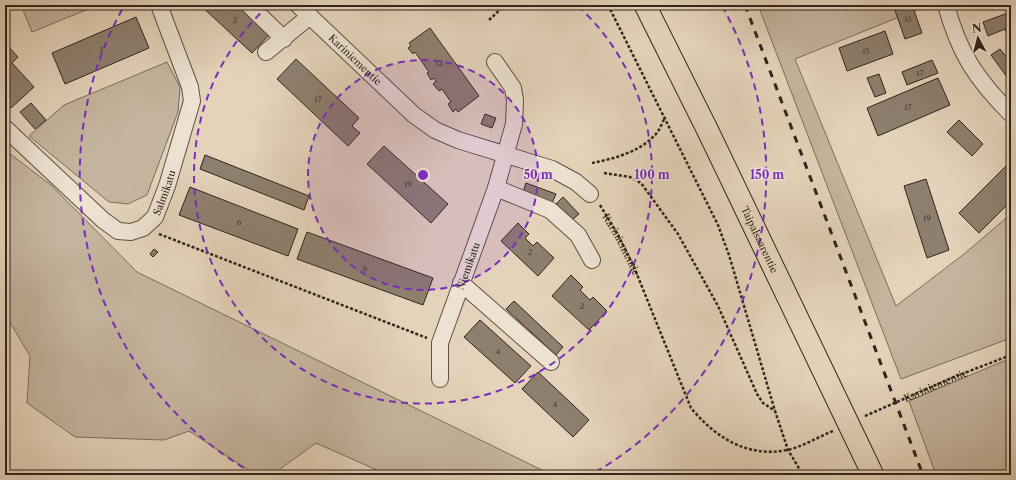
<svg xmlns="http://www.w3.org/2000/svg" width="1016" height="480" viewBox="0 0 1016 480" font-family="'Libre Caslon Text',serif">
  <rect width="100%" height="100%" fill="#e4d3ba"/>
  <filter id="stains"><feTurbulence type="fractalNoise" baseFrequency=".005" numOctaves="4"/><feColorMatrix values="0 0 0 0 .2 0 0 0 0 .09 0 0 0 0 .02 0 0 0 .5 -.17"/></filter>
  <radialGradient id="worn" r=".72"><stop offset=".6" stop-color="#630" stop-opacity="0"/><stop offset="1" stop-color="#630" stop-opacity=".3"/></radialGradient>
  <path fill="#c5b59f" stroke="#7a6d5e" d="M21 5H98L32 32Z
    M758 5H929L795 59 896 306 964 254 1011 214V338L901 379Z
    M167 62 180 87 178 112 147 195 128 204 109 202 29 136 64 105Z
    M5 150 51 185 137 272 552 475H388L316 443 272 475H256L189 431 164 440 75 437 27 403 30 356 5 314Z
    M1011 358V475H936L909 401Z"/>
  <path fill="#8e7f6f" stroke="#30251d" d="M200 5H237L269 35 252 53Z
    M893 5H912L922 33 905 39Z
    M1011 12V45L1005 29 988 36 983 22Z
    M136 17 149 48 65 84 52 53Z
    M430 28 479 96 458 112 456 109 453 112 448 104 451 102 442 89 439 91 433 84 436 82 434 78 431 80 427 73 429 72 415 52 413 54 408 48 411 46 409 43Z
    M885 31 893 54 847 71 839 48Z
    M5 43 18 57 12 63 34 87 11 108 5 101Z
    M1000 49 1011 63V74L1007 77 991 55Z
    M296 59 359 118 352 126 360 133 348 146 277 79Z
    M932 60 938 73 907 85 902 72Z
    M879 74 886 93 875 97 867 78Z
    M938 78 950 105 878 136 867 108Z
    M31 103 46 120 35 129 20 112Z
    M485 114 496 118 492 128 481 124Z
    M959 120 983 144 972 156 947 132Z
    M384 146 448 204 431 223 367 164Z
    M205 155 309 196 304 210 200 169Z
    M1011 161V201L979 233 959 213Z
    M926 179 949 250 927 258 904 186Z
    M526 183 556 194 552 203 523 192Z
    M190 187 298 229 288 256 179 215Z
    M563 197 579 214 572 220 556 204Z
    M518 223 529 234 525 238 533 246 537 242 554 258 538 276 501 241Z
    M307 232 433 278 423 305 297 259Z
    M154 249 158 252 153 257 150 254Z
    M571 275 583 287 580 290 590 300 593 297 607 311 589 330 552 296Z
    M514 301 563 347 556 355 506 309Z
    M480 320 531 366 515 383 464 337Z
    M538 372 589 420 573 437 522 389Z"/>
  <g fill="none" stroke-linecap="round" stroke-linejoin="round">
    <defs>
      <g id="minor">
        <path d="M249 5 284 39"/>
        <path id="s3" d="M298 5 414 115 435 130 458 140 552 169 576 182 590 194"/>
        <path d="M946 5C959 53 976 79 1011 114"/>
        <path d="M266 52 310 16"/>
        <path id="s4" d="M5 128 103 220 118 231 131 232 143 228 155 217 167 186 192 101 190 87 159 5"/>
        <path d="M496 188 550 210 578 235 592 260"/>
        <path d="M461 283 551 362"/>
        <path id="s5" d="M440 379V343L496 188 514 124 515 100 513 88 495 62"/>
      </g>
      <g id="major">
        <path id="s6" d="M645 5 707 129 873 475"/>
      </g>
    </defs>
    <use href="#minor" stroke="#5d5044" stroke-width="18"/>
    <use href="#major" stroke="#30251d" stroke-width="23"/>
    <g stroke="#30251d" stroke-width="2.5" stroke-dasharray="3 2" stroke-linecap="butt">
      <path d="M608 5 718 225 729 255 775 411 788 450 803 475"/>
      <path d="M489 20 505 5"/>
      <path d="M592 163C613 159 639 152 654 136 659 132 662 123 665 117"/>
      <path d="M604 173 630 177 641 183 678 234 718 306 757 394 763 403 775 411"/>
      <path id="s1" d="M600 205 618 235 634 267 691 408C715 437 747 458 787 450 802 447 818 437 833 431"/>
      <path d="M159 234 427 338"/>
      <path id="s2" d="M865 416 954 377 1011 355"/>
    </g>
    <use href="#minor" stroke="#ede2d2" stroke-width="16"/>
    <use href="#major" stroke="#e4d3ba" stroke-width="21"/>
    <path stroke="#30251d" stroke-width="3" stroke-dasharray="7 7" stroke-linecap="butt" d="M745 5 923 475"/>
  </g>
  <circle cx="423" cy="175" r="115" fill="#7b2cbf" fill-opacity=".12"/>
  <g fill="none" stroke="#7b2cbf" stroke-width="2" stroke-dasharray="7 5">
    <circle cx="423" cy="175" r="115"/>
    <path d="M578 6A229 229 0 1 1 268 6"/>
    <path d="M254 474A344 344 0 0 1 124 6M722 6A344 344 0 0 1 592 474"/>
  </g>
  <g text-anchor="middle" stroke-width="3" stroke-linejoin="round" paint-order="stroke">
    <g font-size="8" fill="#483c32">
      <text x="908" y="22">15</text>
      <text x="235" y="23">2</text>
      <text x="101" y="53">3</text>
      <text x="866" y="54">15</text>
      <text x="439" y="66">12</text>
      <text x="920" y="76">17</text>
      <text x="318" y="102">17</text>
      <text x="908" y="110">17</text>
      <text x="408" y="187">19</text>
      <text x="927" y="221">19</text>
      <text x="239" y="225">6</text>
      <text x="530" y="255">2</text>
      <text x="365" y="271">6</text>
      <text x="582" y="309">2</text>
      <text x="498" y="354">4</text>
      <text x="555" y="407">4</text>
    </g>
    <g font-size="10" fill="#30251d" stroke="#ede2d2">
      <text dy="4" stroke="none"><textPath href="#s3" startOffset="79">Kariniementie</textPath></text>
      <text dy="4" stroke="none"><textPath href="#s4" startOffset="221">Salmikatu</textPath></text>
      <text dy="4" stroke="none"><textPath href="#s6" startOffset="261">Taipalsaarentie</textPath></text>
      <text dy="4" stroke="none"><textPath href="#s1" startOffset="45">Kariniementie</textPath></text>
      <text dy="4" stroke="none"><textPath href="#s5" startOffset="118">Niemikatu</textPath></text>
      <text dy="4" stroke="none"><textPath href="#s2" startOffset="77">Kariniementie</textPath></text>
    </g>
  </g>
  <circle cx="423" cy="175" r="6" fill="#7b2cbf" stroke="#ede2d2" stroke-width="2"/>
  <g font-size="12" text-anchor="middle" font-weight="bold" fill="#7b2cbf" stroke="#ede2d2" stroke-width="3" stroke-linejoin="round" paint-order="stroke">
    <text x="538" y="179">50 m</text>
    <text x="652" y="179">100 m</text>
    <text x="767" y="179">150 m</text>
  </g>
  <rect width="1016" height="480" fill="none" stroke="#e4d3ba" stroke-width="20"/>
  <rect x="6" y="6" width="1004" height="468" fill="none" stroke="#30251d" stroke-width="2"/>
  <rect x="10" y="10" width="996" height="460" fill="none" stroke="#30251d"/>
  <g transform="translate(978 38) rotate(353)" stroke="#ede2d2" stroke-width="3" paint-order="stroke">
  <path d="M0-3L7 15L0 10L-7 15Z" fill="#30251d"/>
  <text y="-6" font-size="11" font-weight="bold" text-anchor="middle" fill="#30251d">N</text>
  </g>
  <rect width="100%" height="100%" filter="url(#stains)"/>
  <rect width="100%" height="100%" fill="url(#worn)"/>
</svg>
